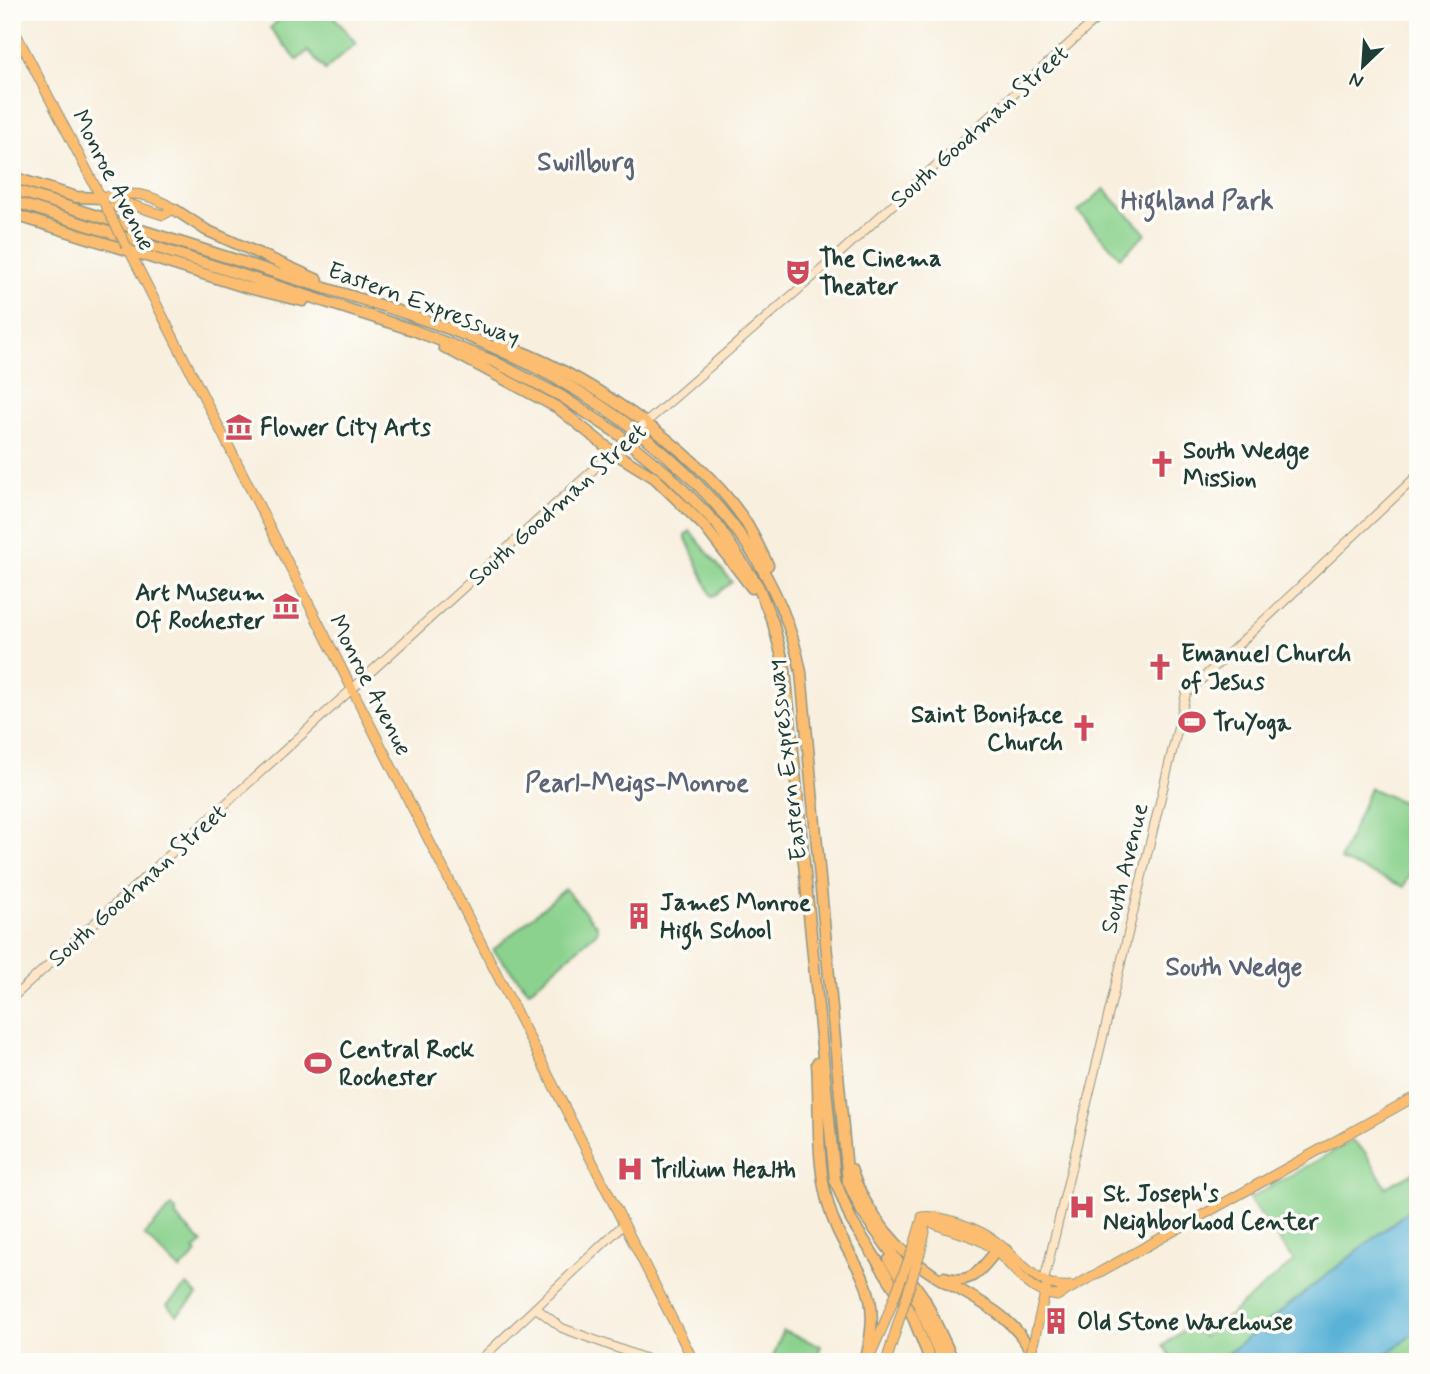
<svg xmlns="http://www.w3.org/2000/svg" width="1430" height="1374" viewBox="0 0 1430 1374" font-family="Mynerve,sans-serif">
  <rect width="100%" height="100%" fill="#fdfcf7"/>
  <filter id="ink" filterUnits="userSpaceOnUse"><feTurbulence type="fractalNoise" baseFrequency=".0143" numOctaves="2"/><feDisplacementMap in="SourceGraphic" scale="14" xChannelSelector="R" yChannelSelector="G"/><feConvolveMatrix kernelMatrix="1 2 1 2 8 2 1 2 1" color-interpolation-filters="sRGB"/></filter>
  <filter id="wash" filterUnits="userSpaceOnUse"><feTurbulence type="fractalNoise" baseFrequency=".00686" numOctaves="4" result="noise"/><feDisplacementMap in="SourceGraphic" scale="28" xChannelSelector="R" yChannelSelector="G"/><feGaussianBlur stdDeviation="1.57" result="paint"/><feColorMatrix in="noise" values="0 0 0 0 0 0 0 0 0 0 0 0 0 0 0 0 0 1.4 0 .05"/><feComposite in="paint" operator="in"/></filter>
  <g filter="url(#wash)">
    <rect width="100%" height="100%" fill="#f8efde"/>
    <path fill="#8ad28d" stroke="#548860" stroke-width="2" d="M287 12H330L356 43 325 70 308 51 297 60 270 28Z
      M1104 189 1146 234 1120 257 1078 212Z
      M690 531 732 582 712 597 685 536Z
      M1370 788 1418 809V853L1404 887 1340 860Z
      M565 889 597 926V932L529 991 493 950Z
      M1352 1141 1365 1152 1386 1187 1418 1170V1203L1217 1362H1176L1163 1346 1191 1324 1203 1337 1294 1261 1249 1199Z
      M172 1206 176 1211V1217L202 1243 194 1250 197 1253 180 1270 144 1235Z
      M187 1285 197 1295 177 1315 167 1305Z
      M1418 1328V1357L1412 1362H1373Z
      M783 1331 821 1346 815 1362H771Z"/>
    <path fill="#5ab2d7" stroke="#3c7886" stroke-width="2" d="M1418 1203V1330L1377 1362H1217Z"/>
  </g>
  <g filter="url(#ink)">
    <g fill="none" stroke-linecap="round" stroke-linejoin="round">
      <defs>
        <path id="secondary" d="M642 426 829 263 1104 12
          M12 998 615 450
          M1044 1281 1186 694 1418 475
          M536 1308 562 1328 655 1362
          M478 1362 624 1224"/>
        <path id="primary" d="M12 26 108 211 123 202 163 215 174 209C148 192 131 191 101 198
          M128 248 694 1362
          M922 1217C943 1232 971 1231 992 1248 1013 1264 1028 1294 1057 1296L1418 1095
          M922 1217C932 1215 939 1218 949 1220 966 1225 984 1232 998 1243 1020 1260 1039 1290 1071 1286
          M914 1246 921 1222
          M921 1250 925 1232 922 1217
          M1034 1340 1046 1289
          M869 1358 884 1324
          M12 1361 13 1362
          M886 1362 895 1333"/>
        <path id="highway" d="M12 177 76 197 101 198
          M12 189C102 217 191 246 280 274 349 296 420 315 486 344 626 405 770 514 801 672L848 1182 862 1212 924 1298 954 1362
          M12 201 413 330 493 361 561 396 617 433 669 475 716 523 758 586 773 623 785 669 835 1180 851 1220 912 1315 931 1362
          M174 209 206 230 318 280
          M12 214 245 287 303 301
          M498 343C581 371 692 445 743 518 753 533 760 549 768 565
          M444 347 558 408 613 452 655 478 704 526 752 588
          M817 1063C820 1106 816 1154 826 1196 843 1269 889 1274 865 1362
          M851 1169C865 1212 898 1253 937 1277 977 1301 1017 1315 1036 1362
          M889 1260 919 1305 943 1362
          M944 1277C973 1286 981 1269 997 1250H1006"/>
      </defs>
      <use href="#secondary" stroke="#8c9689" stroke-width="10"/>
      <use href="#primary" stroke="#8c9689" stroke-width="11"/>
      <use href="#highway" stroke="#8c9689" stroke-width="13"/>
      <use href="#secondary" stroke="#fee5c5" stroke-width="8"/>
      <use href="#primary" stroke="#fcbd6f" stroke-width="9"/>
      <use href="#highway" stroke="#fcbd6f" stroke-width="10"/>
      <defs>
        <path id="secondary-bridge" d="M620 446 642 426"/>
        <path id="primary-bridge" d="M108 211 127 247
          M884 1324 914 1246
          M895 1333 921 1250
          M1029 1361 1034 1340"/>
      </defs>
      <use href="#secondary-bridge" stroke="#8c9689" stroke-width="10" stroke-linecap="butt"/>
      <use href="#primary-bridge" stroke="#8c9689" stroke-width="11" stroke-linecap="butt"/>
      <use href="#secondary-bridge" stroke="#fee5c5" stroke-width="8"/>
      <use href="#primary-bridge" stroke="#fcbd6f" stroke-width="9"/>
    </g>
  </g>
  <defs>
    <symbol id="theatre-bare" viewBox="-9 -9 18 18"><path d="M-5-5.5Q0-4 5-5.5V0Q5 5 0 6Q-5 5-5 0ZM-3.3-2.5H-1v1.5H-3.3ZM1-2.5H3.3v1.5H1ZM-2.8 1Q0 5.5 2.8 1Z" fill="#d1495b" stroke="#fdfcf7" stroke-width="2.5" paint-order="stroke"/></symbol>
    <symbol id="museum-bare" viewBox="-9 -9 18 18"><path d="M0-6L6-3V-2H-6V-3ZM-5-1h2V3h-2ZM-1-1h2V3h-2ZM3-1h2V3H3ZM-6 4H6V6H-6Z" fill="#d1495b" stroke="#fdfcf7" stroke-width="2.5" paint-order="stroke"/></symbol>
    <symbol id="church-bare" viewBox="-9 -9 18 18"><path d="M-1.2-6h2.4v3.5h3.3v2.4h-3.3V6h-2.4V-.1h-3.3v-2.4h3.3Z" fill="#d1495b" stroke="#fdfcf7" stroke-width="2.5" paint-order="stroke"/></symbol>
    <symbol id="stadium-bare" viewBox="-9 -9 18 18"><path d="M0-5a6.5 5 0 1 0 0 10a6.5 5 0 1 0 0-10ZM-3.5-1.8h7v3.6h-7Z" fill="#d1495b" stroke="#fdfcf7" stroke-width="2.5" paint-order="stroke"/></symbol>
    <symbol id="building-bare" viewBox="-9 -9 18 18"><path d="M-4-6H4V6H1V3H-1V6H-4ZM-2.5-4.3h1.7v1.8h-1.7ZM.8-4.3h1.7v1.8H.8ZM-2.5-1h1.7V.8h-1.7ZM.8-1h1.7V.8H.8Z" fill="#d1495b" stroke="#fdfcf7" stroke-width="2.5" paint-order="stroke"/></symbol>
    <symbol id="hospital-bare" viewBox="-9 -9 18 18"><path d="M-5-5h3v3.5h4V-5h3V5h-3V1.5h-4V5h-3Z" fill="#d1495b" stroke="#fdfcf7" stroke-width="2.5" paint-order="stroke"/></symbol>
  </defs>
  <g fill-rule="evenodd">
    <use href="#theatre-bare" x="779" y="253" width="38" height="38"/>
    <use href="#museum-bare" x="220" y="408" width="38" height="38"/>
    <use href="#church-bare" x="1143" y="445" width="38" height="38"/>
    <use href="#museum-bare" x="267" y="587" width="38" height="38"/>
    <use href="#church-bare" x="1141" y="648" width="38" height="38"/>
    <use href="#stadium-bare" x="1173" y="703" width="38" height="38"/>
    <use href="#church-bare" x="1065" y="709" width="38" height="38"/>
    <use href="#building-bare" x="620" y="897" width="38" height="38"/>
    <use href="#stadium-bare" x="299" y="1044" width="38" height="38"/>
    <use href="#hospital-bare" x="611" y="1150" width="38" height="38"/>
    <use href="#hospital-bare" x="1063" y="1188" width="38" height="38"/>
    <use href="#building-bare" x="1037" y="1302" width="38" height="38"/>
  </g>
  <g text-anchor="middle" stroke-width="7" stroke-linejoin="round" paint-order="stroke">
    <g font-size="24" fill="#1f3d34" stroke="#fdfcf7">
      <text transform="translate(979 126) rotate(-42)" y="8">South Goodman Street</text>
      <text transform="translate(114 180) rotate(63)" y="8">Monroe Avenue</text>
      <text transform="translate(424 303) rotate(20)" y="8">Eastern Expressway</text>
      <text transform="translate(557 504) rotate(-42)" y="8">South Goodman Street</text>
      <text transform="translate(371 685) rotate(63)" y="8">Monroe Avenue</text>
      <text transform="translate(786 760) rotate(-97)" y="8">Eastern Expressway</text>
      <text transform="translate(1124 868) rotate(-76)" y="8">South Avenue</text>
      <text transform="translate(137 885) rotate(-42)" y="8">South Goodman Street</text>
    </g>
    <g font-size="24" font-weight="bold" fill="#1f3d34" stroke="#fdfcf7" text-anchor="start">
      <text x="819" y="266">The Cinema<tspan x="819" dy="28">Theater</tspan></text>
      <text x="260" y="435">Flower City Arts</text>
      <text x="1183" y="458">South Wedge<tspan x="1183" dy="28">Mission</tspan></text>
      <text x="265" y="600" text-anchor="end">Art Museum<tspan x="265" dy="28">Of Rochester</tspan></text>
      <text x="1181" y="661">Emanuel Church<tspan x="1181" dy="28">of Jesus</tspan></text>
      <text x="1063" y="722" text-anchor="end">Saint Boniface<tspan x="1063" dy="28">Church</tspan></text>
      <text x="1213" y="730">TruYoga</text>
      <text x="660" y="910">James Monroe<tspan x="660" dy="28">High School</tspan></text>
      <text x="339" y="1057">Central Rock<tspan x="339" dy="28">Rochester</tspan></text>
      <text x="651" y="1177">Trillium Health</text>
      <text x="1103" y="1201">St. Joseph's<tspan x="1103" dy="28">Neighborhood Center</tspan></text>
      <text x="1077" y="1329">Old Stone Warehouse</text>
    </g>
    <g font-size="26" font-weight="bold" fill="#5d6477" stroke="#fdfcf7">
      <text x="586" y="170">Swillburg</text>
      <text x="1197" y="209">Highland Park</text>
      <text x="637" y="791">Pearl-Meigs-Monroe</text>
      <text x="1234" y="975">South Wedge</text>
    </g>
  </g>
  <rect width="1430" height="1374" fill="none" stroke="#fdfcf7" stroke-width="42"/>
  <g transform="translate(1363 66) rotate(205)" stroke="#fdfcf7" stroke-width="5" paint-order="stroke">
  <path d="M0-5L12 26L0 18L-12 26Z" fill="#1f3d34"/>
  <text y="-10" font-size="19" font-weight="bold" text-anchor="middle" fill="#1f3d34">N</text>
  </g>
</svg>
